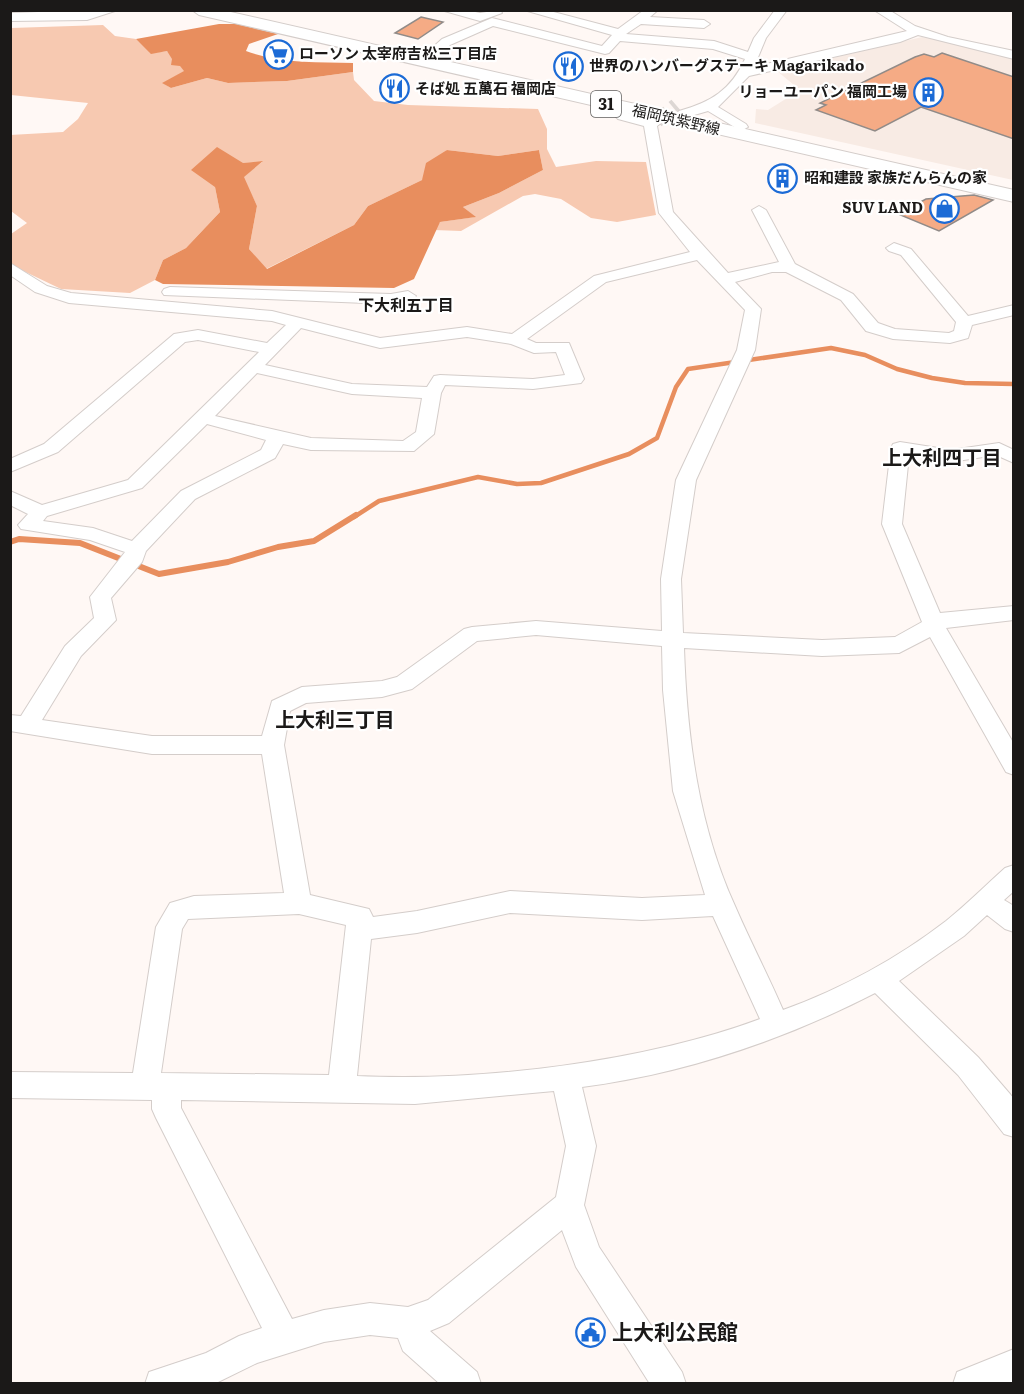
<svg xmlns="http://www.w3.org/2000/svg" width="1024" height="1394" viewBox="0 0 1024 1394" font-family="Literata,'Noto Sans JP',serif">
  <rect width="100%" height="100%" fill="#fff8f5"/>
  <path fill="#f8ebe4" d="M922 37 1013 57V180L755 123 756 109 768 110 800 90 777 71Z"/>
  <path fill="#f7c9b1" d="M103 25 115 36 136 39 151 53 167 51 185 71 163 83 171 88 207 78 228 83 287 81 353 72 354 80 374 101 408 105 538 109 547 129V149L556 167 596 161 646 162 656 215 617 222 591 218 561 199 535 194 523 196 461 231 434 230 440 222 475 217 463 207 499 193 543 170 539 150 498 156 447 150 422 180 368 206 354 225 266 269 249 249 257 206 243 177 262 162 243 163 215 187 220 212 186 248 163 260 155 280 130 293 61 289 11 265V234L27 223 11 211 10 135 63 132 78 119 88 103 11 95V28Z"/>
  <path fill="#e88e5e" d="M219 24H236L278 34 249 44 246 51C281 64 316 62 353 63V72L287 81 228 83 207 78 171 88 162 83 184 71 180 66 171 65 172 59 167 51 151 54 136 39Z
    M217 147 243 163 263 161 244 177 257 206 249 249 267 269 354 225 368 206 422 180 426 163 447 150 498 156 539 150 543 170 499 193 463 207 476 217 440 222 414 279 394 288 163 284 155 280 163 260 186 248 220 212 215 187 191 170Z"/>
  <g fill="none" stroke-linecap="round" stroke-linejoin="round">
    <path stroke="#e88e5e" stroke-width="4.5" d="M354 517 379 501 478 477 517 484 541 483 629 454 657 438 676 387 688 369 831 348 865 355 897 369 932 378 965 383 1014 384"/>
    <path stroke="#e88e5e" stroke-width="6" d="M10 542 19 539 80 543 159 574 228 562 278 547 314 541 356 515"/>
  </g>
  <path fill="#f5ab85" stroke="#918b88" stroke-width="1.5" d="M421 17 443 22 418 39 395 33Z
    M942 53 1014 77V139L921 107 875 131 816 110 826 105 820 103 915 57 924 54 934 57Z
    M974 195 993 200 939 231 898 214 926 199Z"/>
  <g fill="none" stroke-linecap="round" stroke-linejoin="round">
    <path stroke="#ddd7d4" stroke-width="14" stroke-dasharray="14 7" stroke-linecap="butt" d="M657 121 676 105"/>
    <defs>
      <path id="minor" d="M95 10H118L87 20 10 21V13Z
        M441 10H466L480 13 500 10 502 13 480 21Z
        M524 10H546L618 29 644 10H658L650 17 704 20 710 24 704 28 641 24 626 34 714 41 748 52 754 38 775 10H787L766 38 754 67 907 31 874 10H889L915 26 948 37 1014 51V59L918 35 900 42 749 76 718 107 746 124 748 127 741 131 708 111 684 118 677 114 679 111C711 102 731 90 745 59L713 49 620 41 609 53 605 54 493 26 450 45 433 59H425L423 56 442 39 492 18 602 46 612 35Z
        M625 104 632 108 628 113 649 119 657 117 664 121 657 126 673 212 728 273 779 262 752 210 759 206 766 210 795 264 853 294 878 323 895 329 949 333 954 331 956 322 901 255 889 251 886 248 894 243 911 249 968 316 1014 305V315L972 325 968 338 950 343 893 339 866 331 841 300 786 272H772L735 282 761 309 755 350 696 480 681 579 683 633 822 640 895 637 922 622 882 524 891 448 893 444 900 442 951 450 999 443 1014 450V463L996 455 951 462 909 455 902 524 940 613 1014 606V620L946 628 1014 744V775L1006 772 930 637 899 653 822 656 684 648C687 736 698 825 735 906 750 941 768 975 783 1010 841 989 898 958 946 921 967 904 986 885 1005 868L1014 865V891L1004 900 1014 906V932L1005 929 987 915 964 936 899 981 978 1057 1010 1094 1014 1099V1137L1004 1134 958 1075 875 993C784 1040 683 1074 582 1087L596 1146 584 1205 599 1247 682 1372 686 1384H650L576 1267 562 1230 449 1323 430 1331 477 1372 481 1384H440L403 1351 398 1338 370 1335 324 1342 257 1363 214 1384H145L149 1372 206 1353 239 1336 262 1328 156 1118 152 1109V1100L10 1098V1072L133 1073 156 927 170 903 194 896 284 893 262 754H152L10 731V715L21 716 65 646 94 618 90 597 125 552 90 540 21 529 18 525 28 514 10 505V491L42 505 128 480 259 352 198 340 185 342 58 452 10 472V459L44 444 174 334 198 330 267 343 286 325 272 321 69 303 35 292 10 275V263L47 286 71 293 272 311 380 338 467 327 512 334 594 276 690 252 659 213 644 126 618 119 613 114 620 105ZM697 260 745 310 737 350 676 480 661 579 662 631 536 621 472 627 464 629 397 677 382 681 302 687 272 701 262 736H152L42 720 81 656 116 620 111 598 142 562 146 551 195 499 275 458 283 444 311 450 414 451 434 434 441 393 445 385 533 389 581 383 584 379 569 343H536L527 339 606 282ZM301 328 380 348 467 337 511 344 534 353 556 352 565 375 533 379 440 375 434 376 427 387 352 384 265 365ZM257 373 352 394 422 398 416 432 403 441 311 438 215 416ZM207 424 266 440 261 450 181 491 132 541 93 528 43 521 47 516 142 488ZM536 635 662 646 663 690 673 791 705 895 642 898 510 891 417 911 373 917 369 909 310 895 284 745 290 711 306 703 382 697 412 689 477 641ZM510 913 642 920 713 916 760 1019C644 1062 480 1082 357 1076L371 939 417 933ZM299 914 346 925 329 1075 161 1073 182 929 188 919ZM554 1091 566 1146 556 1197 428 1300 408 1307 370 1303 324 1310 292 1319 181 1108V1100L415 1104Z
        M170 287 391 294 408 291 416 296 414 299 391 304 164 295 162 292 164 289Z
        M1014 1349V1382L953 1384 957 1372Z"/>
      <path id="major" d="M192 10H222L1014 190V202L199 15Z"/>
    </defs>
    <use href="#minor" stroke="#d4cdca" stroke-width="2"/>
    <use href="#major" stroke="#d4cdca" stroke-width="2"/>
    <use href="#minor" fill="#fff" fill-rule="evenodd"/>
    <use href="#major" fill="#fff" fill-rule="evenodd"/>
  </g>
  <defs>
    <symbol id="supermarket-ring" viewBox="-11 -11 22 22"><circle r="9.5" fill="#fff" stroke="#1c6bd6" stroke-width="1.5"/><path d="M-6-5.5h2.5l.6 2H6L4.5 2H-2.5L-4.4-4H-6ZM-1.5 3.2a1.3 1.3 0 1 0 .1 0ZM3 3.2a1.3 1.3 0 1 0 .1 0Z" fill="#1c6bd6"/></symbol>
    <symbol id="restaurant-ring" viewBox="-11 -11 22 22"><circle r="9.5" fill="#fff" stroke="#1c6bd6" stroke-width="1.5"/><path d="M-5-6h1v4h1v-4h1v4h1v-4h1v5L-1.5 .5V6h-2V.5L-5-1ZM5-6V6H3V1.5H1.5Q1.5-4 5-6Z" fill="#1c6bd6"/></symbol>
    <symbol id="building-ring" viewBox="-11 -11 22 22"><circle r="9.5" fill="#fff" stroke="#1c6bd6" stroke-width="1.5"/><path d="M-4-6H4V6H1V3H-1V6H-4ZM-2.5-4.3h1.7v1.8h-1.7ZM.8-4.3h1.7v1.8H.8ZM-2.5-1h1.7V.8h-1.7ZM.8-1h1.7V.8H.8Z" fill="#1c6bd6"/></symbol>
    <symbol id="shop-ring" viewBox="-11 -11 22 22"><circle r="9.5" fill="#fff" stroke="#1c6bd6" stroke-width="1.5"/><path d="M-5-2.5h2.3a2.7 3.5 0 0 1 5.4 0H5L5.5 6h-11ZM-1.5-2.5h3a1.5 2.3 0 0 0-3 0Z" fill="#1c6bd6"/></symbol>
    <symbol id="civic-ring" viewBox="-11 -11 22 22"><circle r="9.5" fill="#fff" stroke="#1c6bd6" stroke-width="1.5"/><path d="M-.6-6.5H3V-4.5H.6V-3L4-1V1h2V6H-6V1h2V-1L-.6-3ZM-1.2 2.5V6h2.4V2.5Z" fill="#1c6bd6"/></symbol>
  </defs>
  <g fill-rule="evenodd">
    <use href="#supermarket-ring" x="262" y="38" width="33" height="33"/>
    <use href="#restaurant-ring" x="552" y="50" width="33" height="33"/>
    <use href="#restaurant-ring" x="378" y="72" width="33" height="33"/>
    <use href="#building-ring" x="912" y="76" width="33" height="33"/>
    <use href="#building-ring" x="766" y="162" width="33" height="33"/>
    <use href="#shop-ring" x="928" y="192" width="33" height="33"/>
    <use href="#civic-ring" x="574" y="1316" width="33" height="33"/>
  </g>
  <g text-anchor="middle" stroke-width="4.5" stroke-linejoin="round" paint-order="stroke">
    <g font-size="15" font-weight="bold" fill="#1b1918" stroke="#fff" text-anchor="start">
      <text x="299" y="59">ローソン 太宰府吉松三丁目店</text>
      <text x="589" y="71">世界のハンバーグステーキ Magarikado</text>
      <text x="415" y="94">そば処 五萬石 福岡店</text>
      <text x="907" y="97" text-anchor="end">リョーユーパン 福岡工場</text>
      <text x="804" y="183">昭和建設 家族だんらんの家</text>
      <text x="923" y="213" text-anchor="end">SUV LAND</text>
    </g>
    <g font-size="15" fill="#1b1918" stroke="#fff">
      <text transform="translate(676 120) rotate(13)" y="5">福岡筑紫野線</text>
    </g>
    <rect fill="#fff" stroke="#5f5e5d" stroke-width="1.5" x="591" y="91" width="30" height="26" rx="4.5"/>
    <g font-size="16" font-weight="bold" fill="#1b1918">
      <text x="606" y="110">31</text>
    </g>
    <g font-size="16" font-weight="bold" fill="#1b1918" stroke="#fff">
      <text x="406" y="311">下大利五丁目</text>
    </g>
    <g font-size="20" font-weight="bold" fill="#1b1918" stroke="#fff">
      <text x="942" y="465">上大利四丁目</text>
      <text x="335" y="727">上大利三丁目</text>
    </g>
    <g font-size="21" font-weight="bold" fill="#1b1918" stroke="#fff" text-anchor="start">
      <text x="612" y="1340">上大利公民館</text>
    </g>
  </g>
  <rect width="1024" height="1394" fill="none" stroke="#1b1918" stroke-width="24"/>
</svg>
